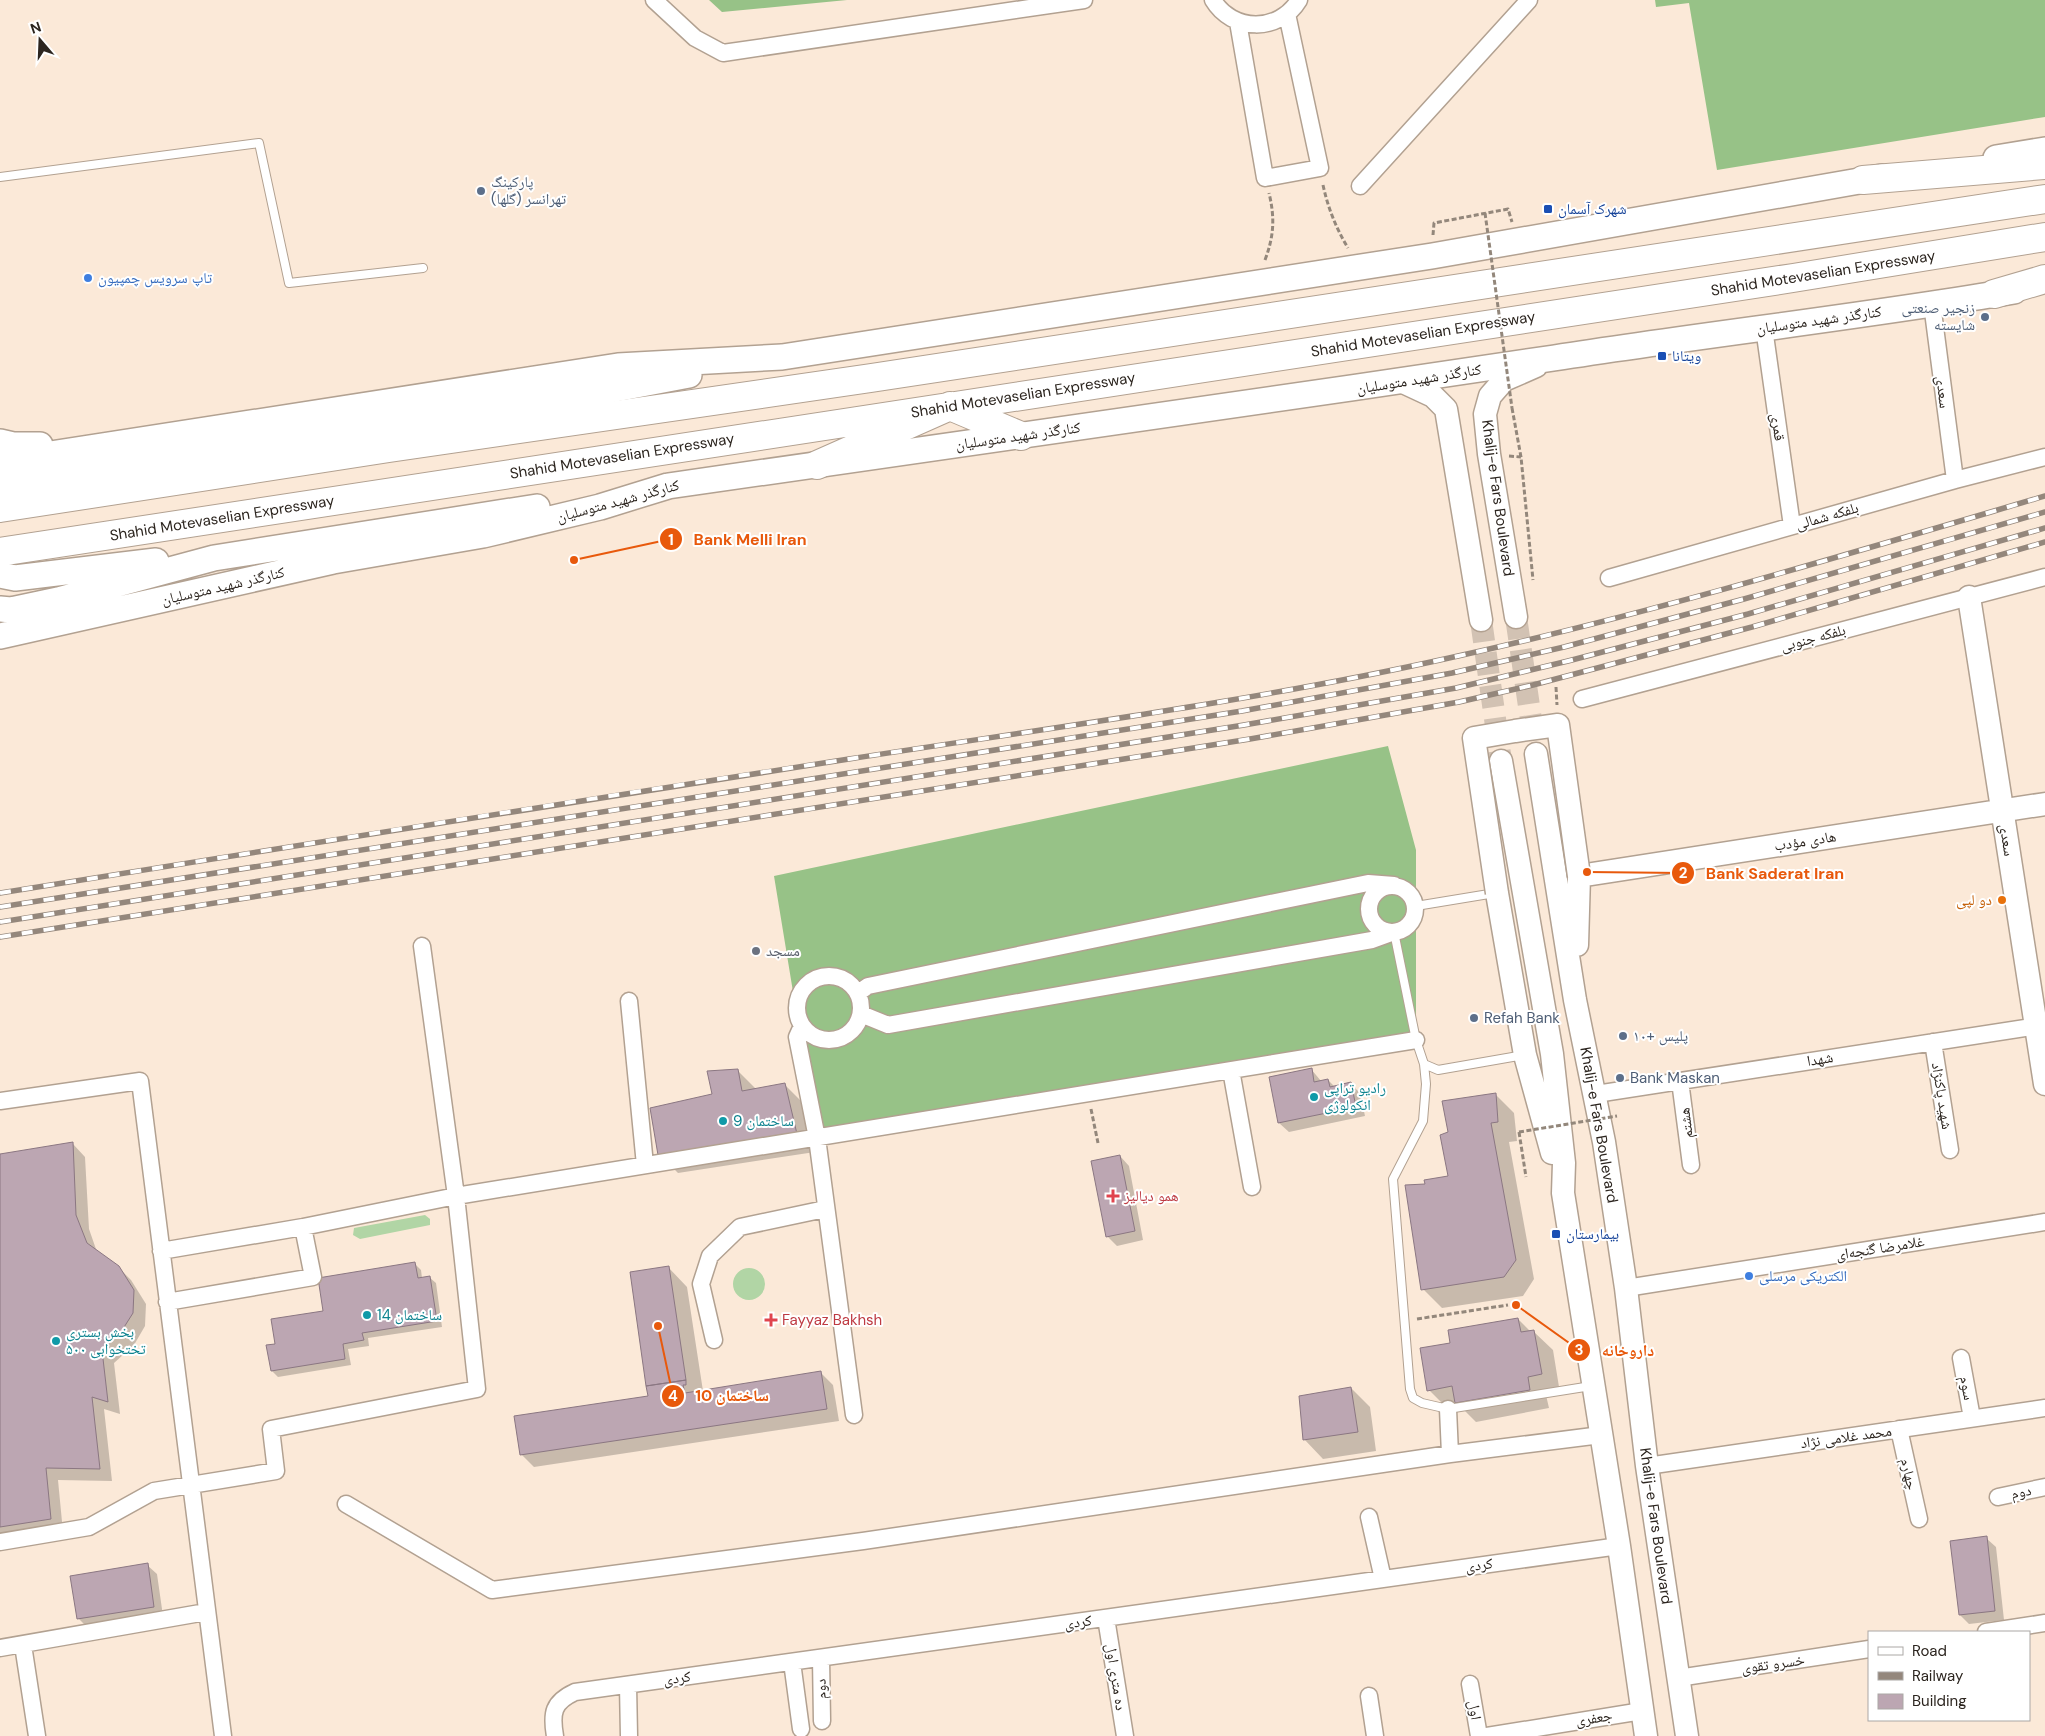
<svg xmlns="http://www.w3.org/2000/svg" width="2045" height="1736" viewBox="0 0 2045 1736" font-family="'DM Sans','Noto Naskh Arabic',sans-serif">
  <rect width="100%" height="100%" fill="#fbe9d8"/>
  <path fill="#b1d5a5" d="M425 1215 430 1219V1225L360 1239 353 1235 354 1228Z
    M733 1284a16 16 0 1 1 32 0a16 16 0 1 1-32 0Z"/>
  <path fill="#97c287" d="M709 0H847L722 12Z
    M1655 0H2045V117L1717 170 1689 3 1656 7Z
    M1388 746 1416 850V1040L817 1138 774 876Z"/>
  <path fill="#0003" d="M1311 1069 1321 1081 1328 1080 1335 1087 1351 1084 1360 1093 1365 1116 1289 1132 1279 1123Z
    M737 1070 756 1089 784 1084 803 1103 815 1152 678 1173 659 1154Z
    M1495 1094 1514 1113 1517 1141 1509 1142 1534 1279 1523 1296 1442 1308 1423 1289 1426 1185 1449 1177V1133Z
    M73 1144 85 1157 89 1229 97 1252 118 1267 131 1280 146 1304 145 1326 134 1345 114 1363 120 1414 104 1409 112 1481 58 1480 63 1532 0 1542V1156Z
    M1120 1156 1129 1166 1143 1240 1117 1246 1107 1236Z
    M415 1264 421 1270 422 1278 429 1277 436 1283 442 1327 368 1338 369 1346 348 1349 351 1365 278 1377 272 1371 276 1345 325 1312Z
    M668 1267 687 1287 703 1391 820 1372 833 1385 839 1421 534 1467 521 1454 649 1397Z
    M1518 1319 1530 1331H1533L1553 1350 1560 1393 1546 1395 1549 1408 1476 1422 1461 1407 1448 1409 1429 1390 1451 1344Z
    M1351 1388 1370 1407 1376 1451 1323 1459 1304 1439Z
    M1986 1538 1996 1547 2004 1620 1969 1624 1960 1615Z
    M147 1565 157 1574 163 1616 88 1628 78 1618Z"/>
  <path fill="#bca6b2" stroke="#8b7782" d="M1312 1068 1314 1082 1328 1079 1330 1087 1351 1082 1356 1107 1278 1123 1269 1077Z
    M738 1069 742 1091 785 1083 797 1134 658 1155 650 1108 712 1094 707 1071Z
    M1496 1093 1498 1122 1491 1123 1516 1260 1504 1277 1421 1290 1405 1185 1425 1184 1424 1180 1448 1176 1440 1135 1448 1132 1442 1101Z
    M73 1142 76 1215 87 1243 119 1266 134 1290 133 1313 121 1332 102 1350 108 1402 92 1397 100 1469 46 1468 51 1519 0 1527V1154Z
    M1120 1155 1135 1231 1106 1237 1091 1161Z
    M415 1262 418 1278 430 1276 437 1321 362 1333 364 1340 343 1344 345 1359 271 1371 266 1345 275 1344 271 1319 323 1311 318 1278Z
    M669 1266 686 1380 646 1386 630 1272Z
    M1518 1318 1521 1332 1534 1330 1542 1374 1528 1377 1530 1390 1455 1403 1452 1386 1427 1391 1420 1348 1450 1343 1448 1330Z
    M821 1371 827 1409 520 1455 514 1416 648 1396 646 1386 686 1380V1385H683L685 1393Z
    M1351 1387 1358 1432 1303 1440 1299 1396Z
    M1987 1536 1995 1611 1959 1615 1950 1541Z
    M148 1563 154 1607 77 1619 70 1576Z"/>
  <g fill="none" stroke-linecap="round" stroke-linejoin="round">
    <path stroke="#d2c2b3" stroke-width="22" stroke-dasharray="22 11" stroke-linecap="butt" d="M1516 617 1536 754
      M1481 620 1501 761"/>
    <defs>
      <path id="lane" d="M0 177 259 143 289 283 423 268
        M1416 906 1495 893
        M1394 932 1416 1040 1424 1064 1426 1084 1423 1121 1393 1179 1410 1389 1413 1398 1422 1403 1448 1409 1591 1386
        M1424 1064 1438 1070 1524 1055"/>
      <path id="street" d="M654 0 695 38 723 53 1084 0
        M1213 0C1232 32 1279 33 1299 0
        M1238 22 1265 178 1320 168 1287 14
        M1360 186 1529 0
        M1932 304 1955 480
        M1764 328 1792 526
        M1609 578 1955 480 2045 457
        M1582 699 2045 577
        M1369 909a23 23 0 1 1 46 0a23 23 0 1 1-46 0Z
        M797 1008a32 32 0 1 1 64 0a32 32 0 1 1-64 0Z
        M858 993 868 986 1368 883 1394 885
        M629 1001 645 1165
        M861 1014 888 1025 1372 940 1394 932
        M802 1026 797 1037 817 1138 854 1415
        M1933 1042 1950 1150
        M1231 1070 1252 1187
        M1680 1081 1691 1165
        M1596 1094 2045 1025
        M0 1101 140 1081 223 1736
        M161 1251 303 1227 456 1196 1416 1040
        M1626 1288 2045 1222
        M167 1302 313 1277 303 1227
        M714 1340 701 1284 710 1256 740 1227 825 1209
        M1961 1358 1972 1418
        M1448 1409 1450 1454
        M1899 1429 1919 1519
        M1647 1466 2045 1408
        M1998 1497 2045 1487
        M346 1504 492 1590 863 1541 1450 1454 1601 1435
        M1369 1517 1383 1579
        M0 1542 89 1527 154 1491 276 1471 271 1429 477 1389 456 1196 422 946
        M1106 1618 1125 1736
        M1986 1632 2045 1623
        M23 1645 37 1736
        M0 1648 206 1612
        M821 1658 822 1721
        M792 1662 801 1729
        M1678 1678 1869 1649
        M1470 1684 1479 1736
        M628 1685 629 1736
        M1369 1696 1375 1736
        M555 1736C551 1713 553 1702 575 1692L1619 1546
        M1487 1736 1642 1711"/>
      <path id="secondary" d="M1403 382 1433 396 1446 409 1481 620
        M1969 597 2045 1084
        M1516 617 1489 454 1485 414 1490 396 1504 380 1536 366
        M1536 754 1575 1000 1604 1142 1626 1288 1647 1466 1687 1736
        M1501 761 1552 1054 1564 1163 1563 1193 1619 1546 1646 1736
        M1497 893 1525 1055 1552 1153
        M1577 945 1579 876 2045 804"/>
      <path id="primary" d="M1996 158 2045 150
        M0 442 13 445H40
        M0 462 618 366 782 357 1432 256 1882 177
        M0 486 610 390 689 375
        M0 575 15 578 156 561
        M0 609 11 610 58 600 214 558 537 507
        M0 636 333 561 483 535 600 507 668 486C964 444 1259 402 1554 358 1707 334 1861 317 2014 291"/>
      <path id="highway" d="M1863 180 2045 165
        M1994 294 2045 279
        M817 465 950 406 1021 436
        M0 508 389 448 871 378 2045 199
        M0 552 1793 278 2045 237"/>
    </defs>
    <use href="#lane" stroke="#b2a191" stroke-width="10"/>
    <use href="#street" stroke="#b2a191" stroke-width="19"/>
    <use href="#secondary" stroke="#b2a191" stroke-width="25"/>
    <use href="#primary" stroke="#b2a191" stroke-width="28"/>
    <use href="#highway" stroke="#b2a191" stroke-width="30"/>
    <path stroke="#93877b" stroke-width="3" stroke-dasharray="5 2.5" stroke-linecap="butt" d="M1323 185C1328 208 1336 228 1348 248
      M1433 235 1434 223 1508 209 1512 222
      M1265 260C1274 236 1275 218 1269 193
      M1512 408 1521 457 1533 580
      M1509 456 1521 457
      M1556 687 1557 705
      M1091 1109 1098 1143
      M1519 1132 1526 1177
      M1417 1319 1508 1305"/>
    <use href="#lane" stroke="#fff" stroke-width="8"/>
    <use href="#street" stroke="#fff" stroke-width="16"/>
    <use href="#secondary" stroke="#fff" stroke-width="22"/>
    <use href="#primary" stroke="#fff" stroke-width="25"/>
    <use href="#highway" stroke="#fff" stroke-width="28"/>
    <defs>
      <path id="rail" d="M0 893C283 848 566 802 849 759 1049 728 1251 702 1449 658 1650 614 1848 554 2045 496
        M0 907 1242 711 1452 673 1564 647 1744 599 2045 512
        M0 922 1244 725 1456 688 1568 661 1748 614 2045 528
        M0 937 1250 739 1459 702 1533 685 1752 627 2045 542"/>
    </defs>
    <use href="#rail" stroke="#94877c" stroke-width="5.5"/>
    <use href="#rail" stroke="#fff" stroke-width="4" stroke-dasharray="11" stroke-linecap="butt"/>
    <defs>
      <path id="secondary-bridge" d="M1497 893 1474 738 1515 731 1558 725 1579 876"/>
    </defs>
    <use href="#secondary-bridge" stroke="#b2a191" stroke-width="25" stroke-linecap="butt"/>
    <path stroke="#93877b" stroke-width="3" stroke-dasharray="5 2.5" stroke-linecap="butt" d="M1485 213 1512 408
      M1519 1132 1617 1116"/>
    <use href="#secondary-bridge" stroke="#fff" stroke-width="22"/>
  </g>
  <g fill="#5c6f8a" stroke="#fff" stroke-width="2">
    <circle cx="481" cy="191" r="5"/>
    <circle cx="1985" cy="317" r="5"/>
    <circle cx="1474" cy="1018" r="5"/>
    <circle cx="1623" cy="1036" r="5"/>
    <circle cx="1620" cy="1078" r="5"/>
  </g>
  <g fill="#1a4fb4" stroke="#fff" stroke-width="2">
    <rect x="1543" y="204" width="10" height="10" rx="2.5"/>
    <rect x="1657" y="351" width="10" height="10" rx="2.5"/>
    <rect x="1551" y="1229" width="10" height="10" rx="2.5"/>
  </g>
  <g fill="#3f7fe0" stroke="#fff" stroke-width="2">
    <circle cx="88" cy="278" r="5"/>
    <circle cx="1749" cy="1276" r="5"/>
  </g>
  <circle fill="#e8710a" stroke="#fff" stroke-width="2" cx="2002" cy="900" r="5"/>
  <circle fill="#6b7280" stroke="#fff" stroke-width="2" cx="756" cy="951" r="5"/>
  <g fill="#0f9aa8" stroke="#fff" stroke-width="2">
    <circle cx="1314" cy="1097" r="5"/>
    <circle cx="723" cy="1121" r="5"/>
    <circle cx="367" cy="1315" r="5"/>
    <circle cx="56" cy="1341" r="5"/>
  </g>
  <g fill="#e0444e" stroke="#fff" stroke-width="2">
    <path d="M1110.5 1188.5h5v5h5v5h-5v5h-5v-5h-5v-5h5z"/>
    <path d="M768.5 1312.5h5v5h5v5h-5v5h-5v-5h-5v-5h5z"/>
  </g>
  <g text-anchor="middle" stroke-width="4" stroke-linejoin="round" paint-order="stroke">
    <g font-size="15" fill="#4e5e75" stroke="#fff" text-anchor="start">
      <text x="491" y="187">پارکینگ<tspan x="491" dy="17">تهرانسر (گلها)</tspan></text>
      <text x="1975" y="313" text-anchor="end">زنجیر صنعتی<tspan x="1975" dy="17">شایسته</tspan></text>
      <text x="1484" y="1023">Refah Bank</text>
      <text x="1633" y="1041">پلیس +۱۰</text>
      <text x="1630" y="1083">Bank Maskan</text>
    </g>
    <g font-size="15" fill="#164399" stroke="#fff" text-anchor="start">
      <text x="1558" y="214">شهرک آسمان</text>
      <text x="1672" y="361">ویتانا</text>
      <text x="1566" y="1239">بیمارستان</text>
    </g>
    <g font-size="15" fill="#2c251f" stroke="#fff">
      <text transform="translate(1823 273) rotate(-9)" y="5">Shahid Motevaselian Expressway</text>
      <text transform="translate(1819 320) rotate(-8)" y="5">کنارگذر شهید متوسلیان</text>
      <text transform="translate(1423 334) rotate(-9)" y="5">Shahid Motevaselian Expressway</text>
      <text transform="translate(1419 379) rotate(-9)" y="5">کنارگذر شهید متوسلیان</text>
      <text transform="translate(1943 392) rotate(83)" y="5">سعدی</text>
      <text transform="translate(1023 395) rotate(-9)" y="5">Shahid Motevaselian Expressway</text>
      <text transform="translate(1778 427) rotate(82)" y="5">قمری</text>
      <text transform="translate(1018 436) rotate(-8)" y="5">کنارگذر شهید متوسلیان</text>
      <text transform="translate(622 456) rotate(-9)" y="5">Shahid Motevaselian Expressway</text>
      <text transform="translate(1498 498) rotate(82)" y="5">Khalij-e Fars Boulevard</text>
      <text transform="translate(618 501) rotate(-15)" y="5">کنارگذر شهید متوسلیان</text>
      <text transform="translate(1827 516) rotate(-16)" y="5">بلفکه شمالی</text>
      <text transform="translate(222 518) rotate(-9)" y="5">Shahid Motevaselian Expressway</text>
      <text transform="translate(223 586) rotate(-13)" y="5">کنارگذر شهید متوسلیان</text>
      <text transform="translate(1813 638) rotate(-15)" y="5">بلفکه جنوبی</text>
      <text transform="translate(2007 840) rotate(81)" y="5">سعدی</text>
      <text transform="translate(1805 841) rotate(-9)" y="5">هادی مؤدب</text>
      <text transform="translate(1820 1059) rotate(-9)" y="5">شهدا</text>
      <text transform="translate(1942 1096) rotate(81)" y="5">شهید پاکنژاد</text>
      <text transform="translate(1686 1123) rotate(-97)" y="5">هشتم</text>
      <text transform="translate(1599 1125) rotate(80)" y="5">Khalij-e Fars Boulevard</text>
      <text transform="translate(1880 1248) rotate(-9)" y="5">غلامرضا گنجه‌ای</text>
      <text transform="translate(1967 1388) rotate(79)" y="5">سوم</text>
      <text transform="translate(1846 1437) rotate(-8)" y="5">محمد غلامی نژاد</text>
      <text transform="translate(1909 1474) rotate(77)" y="5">چهارم</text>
      <text transform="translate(2021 1492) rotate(-12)" y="5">دوم</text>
      <text transform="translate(1656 1526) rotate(82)" y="5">Khalij-e Fars Boulevard</text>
      <text transform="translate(1479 1565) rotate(-8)" y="5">کردی</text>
      <text transform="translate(1078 1622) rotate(-8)" y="5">کردی</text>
      <text transform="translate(1773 1664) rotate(-8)" y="5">خسرو تقوی</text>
      <text transform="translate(1116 1677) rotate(81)" y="5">ده متری اول</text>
      <text transform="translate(677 1678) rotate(-8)" y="5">کردی</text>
      <text transform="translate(821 1689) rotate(-92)" y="5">دوم</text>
      <text transform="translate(1475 1710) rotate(81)" y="5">اول</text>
      <text transform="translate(1594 1718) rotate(-9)" y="5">جعفری</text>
    </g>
    <g font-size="15" fill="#366cbe" stroke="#fff" text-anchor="start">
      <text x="98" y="283">تاپ سرویس چمپیون</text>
      <text x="1759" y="1281">الکتریکی مرسلی</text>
    </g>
    <g font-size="15" fill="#c56008" stroke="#fff" text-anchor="end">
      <text x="1992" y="905">دو لپی</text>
    </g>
    <g font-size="15" fill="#5b616d" stroke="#fff" text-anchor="start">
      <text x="766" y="956">مسجد</text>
    </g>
    <g font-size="15" fill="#0d838f" stroke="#fff" text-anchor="start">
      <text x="1324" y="1093">رادیو تراپی<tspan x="1324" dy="17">انکولوژی</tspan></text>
      <text x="733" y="1126">ساختمان 9</text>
      <text x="377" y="1320">ساختمان 14</text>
      <text x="66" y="1337">بخش بستری<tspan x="66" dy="17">۵۰۰ تختخوابی</tspan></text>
    </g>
    <g font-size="15" fill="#be3a42" stroke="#fff" text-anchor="start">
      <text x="1124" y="1201">همو دیالیز</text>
      <text x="782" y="1325">Fayyaz Bakhsh</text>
    </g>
  </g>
  <path fill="none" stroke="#e8590c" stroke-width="2" d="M574 560L671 539M1587 872L1683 873M1516 1305L1579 1350M658 1326L673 1396"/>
  <g fill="#e8590c" stroke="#fff" stroke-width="2">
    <circle cx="574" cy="560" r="5"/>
    <circle cx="1587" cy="872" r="5"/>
    <circle cx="1516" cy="1305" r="5"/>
    <circle cx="658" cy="1326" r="5"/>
    <circle cx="671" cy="539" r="12"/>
    <circle cx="1683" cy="873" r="12"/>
    <circle cx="1579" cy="1350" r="12"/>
    <circle cx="673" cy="1396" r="12"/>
  </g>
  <g font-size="15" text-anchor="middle" font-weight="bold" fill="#fff">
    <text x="671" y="545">1</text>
    <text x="1683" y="878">2</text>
    <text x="1579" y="1355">3</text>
    <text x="673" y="1401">4</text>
  </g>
  <g font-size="16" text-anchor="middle" font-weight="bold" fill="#e8590c" stroke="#fff" stroke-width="4" stroke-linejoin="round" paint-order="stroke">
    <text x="750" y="545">Bank Melli Iran</text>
    <text x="1775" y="879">Bank Saderat Iran</text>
    <text x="1628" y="1356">داروخانه</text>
    <text x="732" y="1401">ساختمان 10</text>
  </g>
  <rect x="1868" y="1631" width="162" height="90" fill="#ffffff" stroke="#aba8a5"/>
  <rect x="1878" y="1647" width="25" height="8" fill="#ffffff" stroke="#aba8a5"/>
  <text x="1912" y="1656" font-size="15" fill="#2c251f">Road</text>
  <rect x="1878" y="1672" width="25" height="8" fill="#94877c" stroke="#aba8a5"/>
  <text x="1912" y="1681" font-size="15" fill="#2c251f">Railway</text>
  <rect x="1878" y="1694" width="25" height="15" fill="#bca6b2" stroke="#aba8a5"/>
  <text x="1912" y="1706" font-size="15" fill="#2c251f">Building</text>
  <g transform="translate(40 40) rotate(341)" stroke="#ffffff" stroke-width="4" paint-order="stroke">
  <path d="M0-4L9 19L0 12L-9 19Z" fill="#2c251f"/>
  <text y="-8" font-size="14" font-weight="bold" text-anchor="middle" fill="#2c251f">N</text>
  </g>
</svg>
